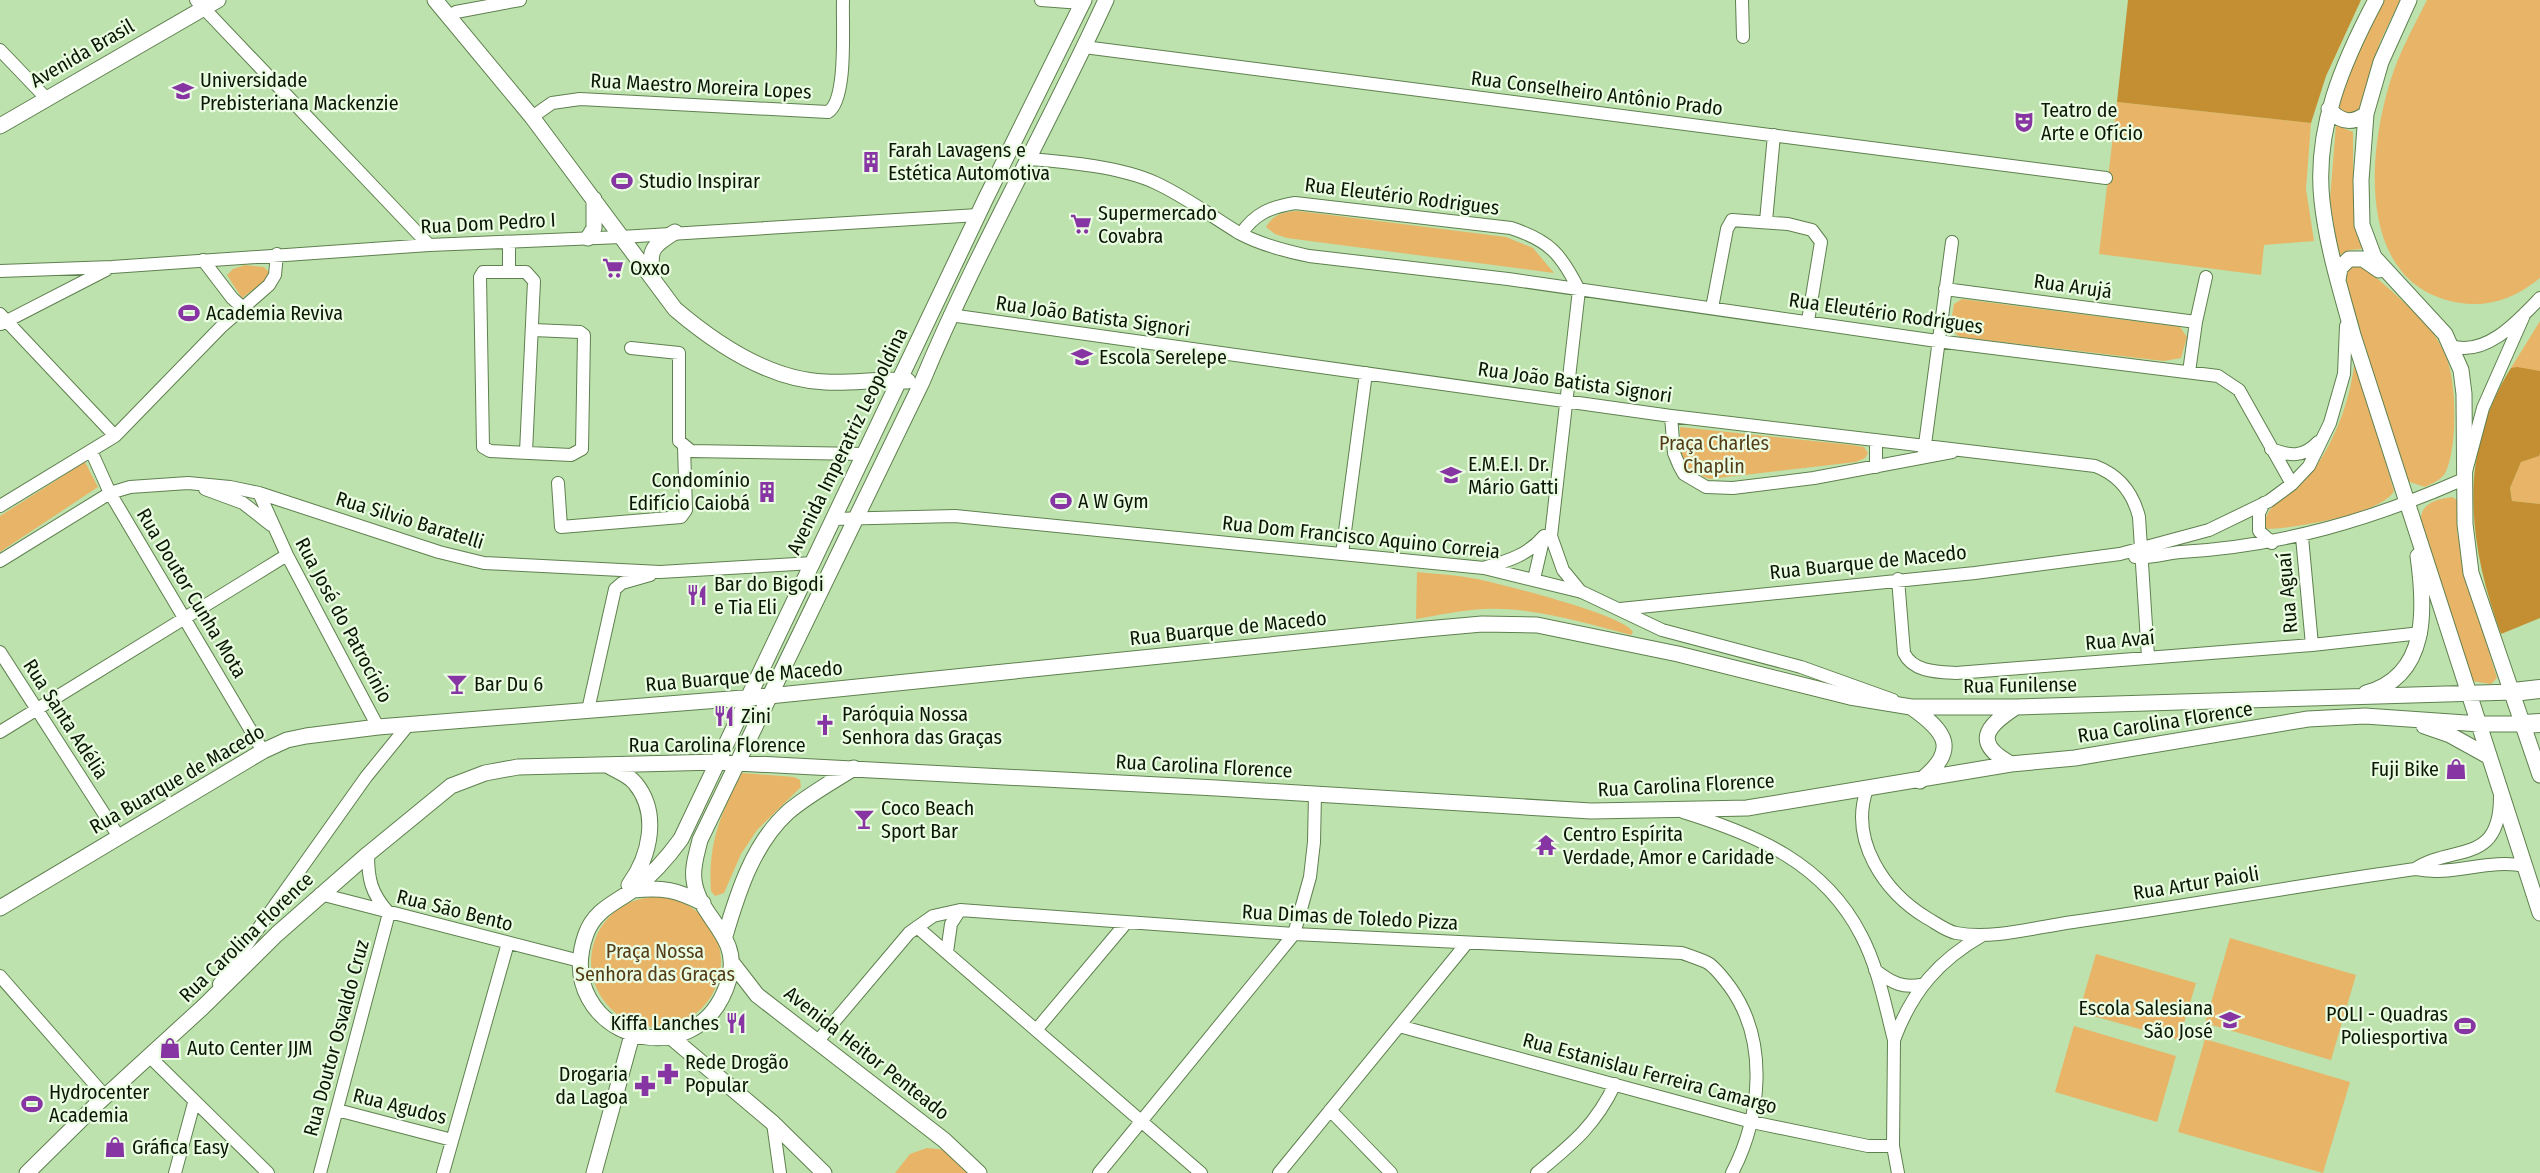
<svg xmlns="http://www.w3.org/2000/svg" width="2540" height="1173" viewBox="0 0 2540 1173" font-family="'Fira Sans Condensed',sans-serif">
  <rect width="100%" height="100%" fill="#bde2ad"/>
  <path fill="#e8b467" d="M2382 0H2400L2380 42 2357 114 2347 116 2337 108 2342 87Z
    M2427 0H2540V278C2512 301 2480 311 2443 299 2351 269 2370 132 2397 62 2406 40 2417 20 2427 0Z
    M2117 102 2311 123 2306 189 2314 241 2264 245 2261 275 2099 254Z
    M2336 125 2353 132V193L2355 214 2363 244 2361 249 2350 250 2338 256 2330 199Z
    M1298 211 1506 237 1533 248 1554 273 1287 238 1275 234 1266 227C1273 214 1284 212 1298 211Z
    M2355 264C2371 269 2422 318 2433 333 2438 340 2443 349 2446 357 2457 381 2458 453 2444 475 2440 480 2431 484 2425 487L2410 482 2406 477 2346 286 2347 267Z
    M245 265 264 267 269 272 267 279 242 298 227 275 233 269Z
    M1962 299 2180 327 2187 337 2181 358 2164 361 1960 337C1947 329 1952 318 1954 304Z
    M2540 321V371L2511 368Z
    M2355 358 2394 491C2382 514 2295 528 2268 529L2264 525C2267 500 2299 489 2313 471 2337 437 2351 398 2355 358Z
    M1680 427 1852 445 1864 447 1868 453 1865 458 1856 462 1710 479C1679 469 1680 457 1680 427Z
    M2540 453V504L2512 501 2510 488 2521 462 2538 456Z
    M85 462 98 487 0 552V516Z
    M2452 497 2457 500V532L2467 580 2497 678 2491 684 2472 681 2421 519C2421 503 2438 499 2452 497Z
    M1417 572C1436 574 1457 575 1477 579 1501 584 1624 615 1633 632L1631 635C1584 623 1535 607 1485 609 1462 610 1439 615 1416 619Z
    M742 773 794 777 800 780 801 787 757 830 741 854 724 893 715 896 711 891C708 843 720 815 742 773Z
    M591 962a65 65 0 1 1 130 0a65 65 0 1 1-130 0Z
    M2230 938 2356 975 2331 1060 2205 1023Z
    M2096 954 2196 983 2179 1040 2079 1012Z
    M2074 1026 2176 1056 2157 1122 2055 1092Z
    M2205 1039 2350 1082 2323 1173 2178 1132Z
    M927 1148 946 1150 970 1173H895L910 1154Z"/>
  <path fill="#c48e33" d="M2128 0H2361L2326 76 2311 123 2117 102Z
    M2517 367 2540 371V453L2539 456 2521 462 2510 488 2512 501 2540 504V618L2501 634C2468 543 2457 454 2511 368Z"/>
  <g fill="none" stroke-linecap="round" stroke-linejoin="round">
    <defs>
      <path id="minor" d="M196 0 429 245
        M1041 0 1082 3
        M1742 0 1743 37
        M448 16 456 12 520 0
        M1084 47 2106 178
        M0 50 46 98
        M532 117 552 103 580 99 828 112C848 100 842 23 843 0
        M1030 159C1068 162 1122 167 1156 183 1186 197 1211 216 1239 233 1261 245 1285 251 1309 256L1508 279 1937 341 2218 376 2239 390 2292 484
        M1766 221 1774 135
        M1241 234C1255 213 1271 207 1295 203L1511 228C1550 241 1561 254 1579 290L1551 536 1563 570 1581 592
        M509 242V272
        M203 260 232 298 242 307
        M0 271 112 267 429 245 621 237 978 215
        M1945 289 2196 322
        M1712 308 1727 229 1732 220 1788 224 1812 230 1821 242 1808 321
        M0 314 115 436
        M950 315 1671 416 2095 466C2119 475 2133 493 2139 517L2148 657
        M1 324 106 270
        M2451 346C2486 357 2518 321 2540 298
        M631 348 679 353V441L691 451 864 454
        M2189 372 2196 322 2206 277
        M1671 416 1674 453 1679 465 1684 474 1706 487 1733 488 1814 478 1952 452
        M1876 440V467
        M2271 449C2290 456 2303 458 2318 442
        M526 452 534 281 526 272H483L480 277 483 447 490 451 571 455 582 449 584 335 580 332 533 330
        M1924 452 1952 242
        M92 453 110 493 263 751
        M558 483 561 527 681 517 686 510 684 447
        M205 489 243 503 271 525
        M259 493 287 555 378 727
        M2264 503 2259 513V531L2272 543
        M0 506 115 436 221 327 269 285 275 275 277 254
        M833 519 955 516 1484 568 1582 592 1662 630 1801 667 1893 700
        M2302 537 2312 645
        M1342 554 1366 373
        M2135 557C2150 559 2166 553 2181 552 2282 546 2371 520 2464 479L2483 408 2525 313
        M0 561 110 493 130 487 188 483 230 487 259 493 439 552 484 563 660 572 813 563
        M1486 567C1509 561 1529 554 1544 536
        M1534 579 1544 536
        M1898 579 1904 653C1913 672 1937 672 1956 673L2312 645 2421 633
        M1620 609 1975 573 2120 554 2209 530 2269 501 2292 484 2309 466 2330 423 2344 374 2346 326
        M0 652 119 837
        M588 710 615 589 622 583 650 575
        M0 732 287 555
        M1867 789C1849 840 1884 892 1927 918 1936 923 1946 931 1956 933 1993 940 2036 927 2073 922 2187 906 2300 885 2415 869 2452 877 2488 858 2525 866
        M1683 812C1757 835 1824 863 1861 935 1878 967 1885 1005 1894 1040
        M368 854C368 879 371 893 388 912
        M2415 869C2452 844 2500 866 2500 797
        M320 894 580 961
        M917 927 1201 1173
        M947 952 951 924 960 910
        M1875 970C1892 983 1903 989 1924 984
        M0 976 105 1096
        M219 984 366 777 409 724
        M1399 1026 1752 1122 1868 1146H1893
        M1037 1029 1126 923
        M817 1042 909 933 933 916 960 910 1294 934 1682 953C1690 956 1700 959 1708 963 1716 968 1724 979 1730 987 1769 1041 1761 1117 1732 1173
        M149 1056 268 1173
        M337 1110 452 1140
        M1330 1110 1391 1173
        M773 1123 780 1173
        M175 1173 194 1103
        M320 1173 389 913
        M443 1173 508 943
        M1099 1173 1294 934 1310 877 1314 842 1315 794
        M1279 1173 1466 944
        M1537 1173C1572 1144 1595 1126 1615 1084
        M1898 1173 1893 1146 1894 1040C1912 991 1939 960 1983 935"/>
      <path id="major" d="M435 0 532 117 675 309C716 344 770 380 825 382 853 384 880 378 908 381
        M1084 0 986 198 681 839C668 857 652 875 634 889 616 903 595 909 586 934 550 1035 699 1084 729 979 742 936 698 917 694 880 692 867 697 853 700 840L922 382C976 252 1047 129 1106 0
        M2376 0C2343 62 2314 129 2322 201 2327 247 2341 291 2353 335L2540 913
        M2409 0 2381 62 2366 114 2361 180 2362 225 2374 257 2445 334 2461 370 2464 394 2465 524 2471 573 2540 775
        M2329 109C2341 123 2352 124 2366 114
        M0 126 218 0
        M588 238 594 228V199
        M653 277C648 250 652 246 675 232
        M2338 280 2340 268 2349 259H2363L2379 270
        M2366 693C2430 676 2425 606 2418 556
        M1911 707C1947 732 1959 750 1920 781
        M2424 726 2450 735 2488 756
        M2011 764C1973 743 1985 727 2016 707
        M607 765C615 770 629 775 635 783 660 813 650 856 629 885
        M633 890C664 887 676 890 703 903
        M0 908 263 751 287 740 306 736 378 727 769 696 1426 629 1482 624 1537 625 1678 654 1850 697 1911 707H2016L2513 692
        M725 936C738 892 753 844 788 812 808 795 832 782 854 768
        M733 964 757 995 944 1140 979 1173
        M671 1037 773 1123 824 1173
        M27 1173 98 1103 203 1007 277 934 368 854 451 786 485 773 518 767 718 762 1216 788 1591 811 1700 809 1747 808 2011 764 2075 758 2308 719 2365 716 2480 724H2524
        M594 1173 632 1035"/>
      <path id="highway" d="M2513 692 2540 689
        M2524 724 2540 723"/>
    </defs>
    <use href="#minor" stroke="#5f804f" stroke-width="14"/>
    <use href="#major" stroke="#5f804f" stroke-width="17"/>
    <use href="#highway" stroke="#5f804f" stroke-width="20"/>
    <use href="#minor" stroke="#fff" stroke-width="12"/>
    <use href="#major" stroke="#fff" stroke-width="15"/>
    <use href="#highway" stroke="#fff" stroke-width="18"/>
  </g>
  <defs>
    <symbol id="university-bare" viewBox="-9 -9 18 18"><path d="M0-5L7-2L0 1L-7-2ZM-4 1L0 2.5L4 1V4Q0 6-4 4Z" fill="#8835a4" stroke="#eafde2" stroke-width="2.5" paint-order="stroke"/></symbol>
    <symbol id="theatre-bare" viewBox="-9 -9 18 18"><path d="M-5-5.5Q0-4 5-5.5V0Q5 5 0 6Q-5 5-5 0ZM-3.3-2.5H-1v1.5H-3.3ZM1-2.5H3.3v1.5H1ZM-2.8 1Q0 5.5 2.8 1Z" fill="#8835a4" stroke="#eafde2" stroke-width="2.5" paint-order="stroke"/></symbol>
    <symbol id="building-bare" viewBox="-9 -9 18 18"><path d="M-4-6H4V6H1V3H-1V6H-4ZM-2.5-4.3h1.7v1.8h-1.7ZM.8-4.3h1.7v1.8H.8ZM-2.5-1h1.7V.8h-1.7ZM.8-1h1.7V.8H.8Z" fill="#8835a4" stroke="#eafde2" stroke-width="2.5" paint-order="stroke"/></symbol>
    <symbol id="stadium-bare" viewBox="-9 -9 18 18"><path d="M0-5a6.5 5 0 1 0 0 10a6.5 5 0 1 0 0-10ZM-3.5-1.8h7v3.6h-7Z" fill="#8835a4" stroke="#eafde2" stroke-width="2.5" paint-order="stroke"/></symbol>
    <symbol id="supermarket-bare" viewBox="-9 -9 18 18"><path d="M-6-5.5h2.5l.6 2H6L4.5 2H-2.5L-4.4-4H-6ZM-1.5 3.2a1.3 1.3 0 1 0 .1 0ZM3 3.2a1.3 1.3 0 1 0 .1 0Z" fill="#8835a4" stroke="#eafde2" stroke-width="2.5" paint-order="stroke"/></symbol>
    <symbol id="school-bare" viewBox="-9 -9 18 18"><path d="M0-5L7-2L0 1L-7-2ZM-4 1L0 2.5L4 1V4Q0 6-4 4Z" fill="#8835a4" stroke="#eafde2" stroke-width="2.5" paint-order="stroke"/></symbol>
    <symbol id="restaurant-bare" viewBox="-9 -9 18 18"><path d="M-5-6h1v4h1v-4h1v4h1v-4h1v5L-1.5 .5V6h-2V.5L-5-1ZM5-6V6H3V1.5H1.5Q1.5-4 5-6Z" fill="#8835a4" stroke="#eafde2" stroke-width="2.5" paint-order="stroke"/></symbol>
    <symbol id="bar-bare" viewBox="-9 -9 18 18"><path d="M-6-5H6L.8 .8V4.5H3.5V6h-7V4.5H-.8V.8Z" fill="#8835a4" stroke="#eafde2" stroke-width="2.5" paint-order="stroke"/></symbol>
    <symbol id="church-bare" viewBox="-9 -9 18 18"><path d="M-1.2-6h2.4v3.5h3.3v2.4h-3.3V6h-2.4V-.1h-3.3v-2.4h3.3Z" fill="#8835a4" stroke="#eafde2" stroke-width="2.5" paint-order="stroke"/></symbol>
    <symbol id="shop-bare" viewBox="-9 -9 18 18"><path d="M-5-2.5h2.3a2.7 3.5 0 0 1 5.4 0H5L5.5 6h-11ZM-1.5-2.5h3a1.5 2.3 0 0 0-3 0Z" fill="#8835a4" stroke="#eafde2" stroke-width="2.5" paint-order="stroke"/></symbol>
    <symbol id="temple-bare" viewBox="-9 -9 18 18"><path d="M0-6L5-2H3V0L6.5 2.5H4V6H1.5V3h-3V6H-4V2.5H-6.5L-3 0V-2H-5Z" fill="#8835a4" stroke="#eafde2" stroke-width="2.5" paint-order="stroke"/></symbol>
    <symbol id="pharmacy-bare" viewBox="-9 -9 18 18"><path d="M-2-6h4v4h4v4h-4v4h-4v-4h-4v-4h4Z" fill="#8835a4" stroke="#eafde2" stroke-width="2.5" paint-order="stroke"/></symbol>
  </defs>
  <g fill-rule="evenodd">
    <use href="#university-bare" x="168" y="76" width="30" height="30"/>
    <use href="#theatre-bare" x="2009" y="107" width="30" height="30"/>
    <use href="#building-bare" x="856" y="147" width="30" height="30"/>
    <use href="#stadium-bare" x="607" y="166" width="30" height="30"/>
    <use href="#supermarket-bare" x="1066" y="209" width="30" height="30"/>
    <use href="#supermarket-bare" x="598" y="253" width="30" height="30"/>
    <use href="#stadium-bare" x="174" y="298" width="30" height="30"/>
    <use href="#school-bare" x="1067" y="342" width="30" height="30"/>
    <use href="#school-bare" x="1436" y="460" width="30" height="30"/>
    <use href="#building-bare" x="752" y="477" width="30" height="30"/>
    <use href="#stadium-bare" x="1046" y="486" width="30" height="30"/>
    <use href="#restaurant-bare" x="682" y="580" width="30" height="30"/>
    <use href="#bar-bare" x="442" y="669" width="30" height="30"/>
    <use href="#restaurant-bare" x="709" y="701" width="30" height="30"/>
    <use href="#church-bare" x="810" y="710" width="30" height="30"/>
    <use href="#shop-bare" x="2441" y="754" width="30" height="30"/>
    <use href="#bar-bare" x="849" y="804" width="30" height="30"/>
    <use href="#temple-bare" x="1531" y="830" width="30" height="30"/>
    <use href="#school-bare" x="2215" y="1005" width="30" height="30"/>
    <use href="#restaurant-bare" x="721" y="1008" width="30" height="30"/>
    <use href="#stadium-bare" x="2450" y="1011" width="30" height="30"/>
    <use href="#shop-bare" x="155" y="1033" width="30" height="30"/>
    <use href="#pharmacy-bare" x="653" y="1059" width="30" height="30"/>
    <use href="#pharmacy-bare" x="630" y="1071" width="30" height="30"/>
    <use href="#stadium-bare" x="17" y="1089" width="30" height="30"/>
    <use href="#shop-bare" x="100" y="1132" width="30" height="30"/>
  </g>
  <g text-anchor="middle" stroke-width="4.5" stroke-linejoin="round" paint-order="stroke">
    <g font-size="20" fill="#0b1705" stroke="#eafde2">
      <text transform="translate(82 53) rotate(-30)" y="7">Avenida Brasil</text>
      <text transform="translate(701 86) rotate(3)" y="7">Rua Maestro Moreira Lopes</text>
      <text transform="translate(1597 93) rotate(7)" y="7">Rua Conselheiro Antônio Prado</text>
      <text transform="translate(1402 196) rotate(7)" y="7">Rua Eleutério Rodrigues</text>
      <text transform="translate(488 223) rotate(-3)" y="7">Rua Dom Pedro I</text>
      <text transform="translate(2073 286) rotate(8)" y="7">Rua Arujá</text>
      <text transform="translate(1886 313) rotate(8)" y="7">Rua Eleutério Rodrigues</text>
      <text transform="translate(1093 316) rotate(8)" y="7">Rua João Batista Signori</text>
      <text transform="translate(1575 382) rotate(8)" y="7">Rua João Batista Signori</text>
      <text transform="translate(847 441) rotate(-64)" y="7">Avenida Imperatriz Leopoldina</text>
      <text transform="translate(410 520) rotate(17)" y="7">Rua Silvio Baratelli</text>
      <text transform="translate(1361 537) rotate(6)" y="7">Rua Dom Francisco Aquino Correia</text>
      <text transform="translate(1868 562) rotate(-6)" y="7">Rua Buarque de Macedo</text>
      <text transform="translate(192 593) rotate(59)" y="7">Rua Doutor Cunha Mota</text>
      <text transform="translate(2287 593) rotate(-95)" y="7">Rua Aguaí</text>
      <text transform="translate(344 620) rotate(62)" y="7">Rua José do Patrocínio</text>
      <text transform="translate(1228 628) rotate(-6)" y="7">Rua Buarque de Macedo</text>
      <text transform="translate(2120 640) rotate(-5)" y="7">Rua Avaí</text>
      <text transform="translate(744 676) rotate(-5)" y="7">Rua Buarque de Macedo</text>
      <text transform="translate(2020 685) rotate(-1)" y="7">Rua Funilense</text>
      <text transform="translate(66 719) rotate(57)" y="7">Rua Santa Adélia</text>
      <text transform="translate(2165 722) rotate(-9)" y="7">Rua Carolina Florence</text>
      <text x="717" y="752">Rua Carolina Florence</text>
      <text transform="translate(1204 766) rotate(3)" y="7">Rua Carolina Florence</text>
      <text transform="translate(177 779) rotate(-30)" y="7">Rua Buarque de Macedo</text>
      <text transform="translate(1686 785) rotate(-3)" y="7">Rua Carolina Florence</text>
      <text transform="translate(2196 883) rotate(-9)" y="7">Rua Artur Paioli</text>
      <text transform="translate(455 910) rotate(14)" y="7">Rua São Bento</text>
      <text transform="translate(1350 917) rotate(3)" y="7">Rua Dimas de Toledo Pizza</text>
      <text transform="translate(246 937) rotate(-44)" y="7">Rua Carolina Florence</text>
      <text transform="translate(336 1038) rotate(-75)" y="7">Rua Doutor Osvaldo Cruz</text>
      <text transform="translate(867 1053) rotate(38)" y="7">Avenida Heitor Penteado</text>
      <text transform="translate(1650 1073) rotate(15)" y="7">Rua Estanislau Ferreira Camargo</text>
      <text transform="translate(400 1106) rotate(14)" y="7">Rua Agudos</text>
    </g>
    <g font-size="20" fill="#0b1705" stroke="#eafde2" text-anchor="start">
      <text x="200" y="87">Universidade<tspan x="200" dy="23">Prebisteriana Mackenzie</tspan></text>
      <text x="2041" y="117">Teatro de<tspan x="2041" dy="23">Arte e Ofício</tspan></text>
      <text x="888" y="157">Farah Lavagens e<tspan x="888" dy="23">Estética Automotiva</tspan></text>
      <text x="639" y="188">Studio Inspirar</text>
      <text x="1098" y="220">Supermercado<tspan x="1098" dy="23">Covabra</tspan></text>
      <text x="630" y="275">Oxxo</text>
      <text x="206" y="320">Academia Reviva</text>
      <text x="1099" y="364">Escola Serelepe</text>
      <text x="1468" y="471">E.M.E.I. Dr.<tspan x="1468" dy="23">Mário Gatti</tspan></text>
      <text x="750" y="487" text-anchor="end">Condomínio<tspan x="750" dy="23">Edifício Caiobá</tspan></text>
      <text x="1078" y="508">A W Gym</text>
      <text x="714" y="591">Bar do Bigodi<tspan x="714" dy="23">e Tia Eli</tspan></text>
      <text x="474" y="691">Bar Du 6</text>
      <text x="842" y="721">Paróquia Nossa<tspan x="842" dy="23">Senhora das Graças</tspan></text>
      <text x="741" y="723">Zini</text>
      <text x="2439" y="776" text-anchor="end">Fuji Bike</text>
      <text x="881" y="815">Coco Beach<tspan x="881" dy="23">Sport Bar</tspan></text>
      <text x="1563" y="841">Centro Espírita<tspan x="1563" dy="23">Verdade, Amor e Caridade</tspan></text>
      <text x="2213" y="1015" text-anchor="end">Escola Salesiana<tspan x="2213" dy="23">São José</tspan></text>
      <text x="2448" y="1021" text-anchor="end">POLI - Quadras<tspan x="2448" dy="23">Poliesportiva</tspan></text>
      <text x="719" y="1030" text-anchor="end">Kiffa Lanches</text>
      <text x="187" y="1055">Auto Center JJM</text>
      <text x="685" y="1069">Rede Drogão<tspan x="685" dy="23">Popular</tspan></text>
      <text x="628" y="1081" text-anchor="end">Drogaria<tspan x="628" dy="23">da Lagoa</tspan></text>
      <text x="49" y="1099">Hydrocenter<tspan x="49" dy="23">Academia</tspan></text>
      <text x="132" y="1154">Gráfica Easy</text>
    </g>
    <g font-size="20" fill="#533c17" stroke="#eafde2">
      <text x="1714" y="450">Praça Charles<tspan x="1714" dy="23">Chaplin</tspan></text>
      <text x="655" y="958">Praça Nossa<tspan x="655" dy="23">Senhora das Graças</tspan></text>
    </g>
  </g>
</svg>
